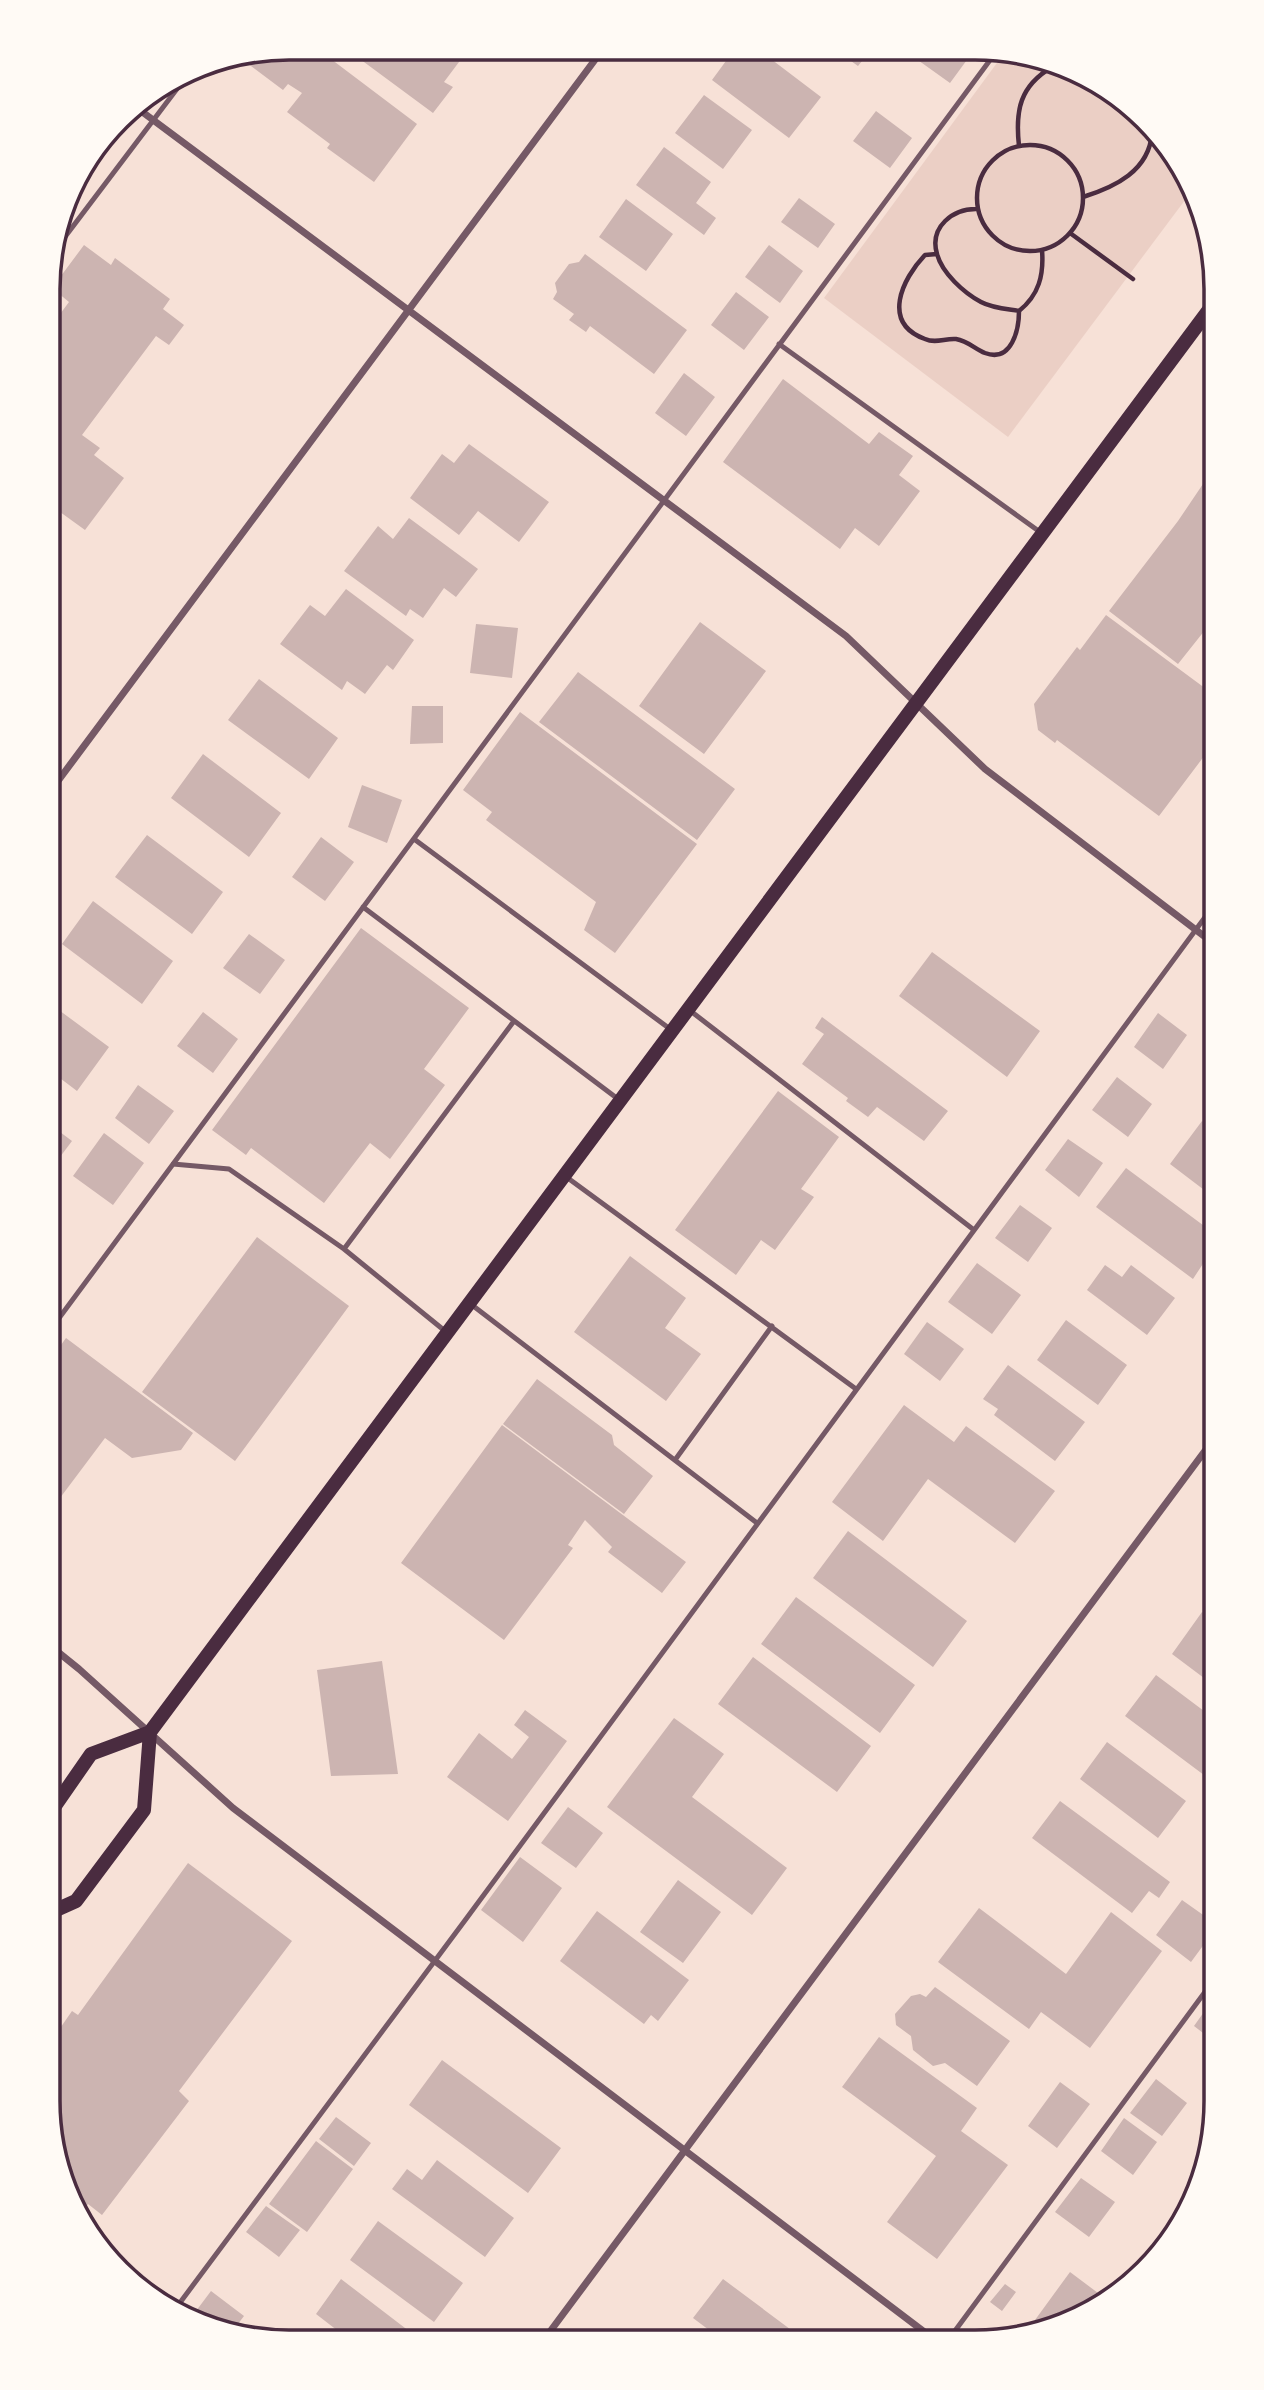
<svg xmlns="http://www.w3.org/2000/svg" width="1264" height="2390" viewBox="0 0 1264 2390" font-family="'Sofia Sans Condensed',sans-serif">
  <rect width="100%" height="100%" fill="#f7e1d7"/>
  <path fill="#ebcfc5" d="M1005 52H1022L1134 107 1191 192 1008 437 824 298Z"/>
  <path fill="#ccb4b1" d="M288 47H315L417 124 374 182 327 148 330 144 287 112 302 93 288 84 283 90 239 57Z
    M345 48H448L462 58 444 82 453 87 433 113Z
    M734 50H759L821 97 789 138 712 80Z
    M837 51H870L858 66Z
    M920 51H971L972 53 950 83 915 58Z
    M704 95 752 130 723 169 675 133Z
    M876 111 912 138 890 168 853 141Z
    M664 147 711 182 696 203 716 218 704 235 636 185Z
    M79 172 87 178 64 208 72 181Z
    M799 198 835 224 818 248 781 222Z
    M626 199 673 234 646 271 599 237Z
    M84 245 111 265 115 258 170 299 163 309 184 325 169 345 156 336 82 435 100 448 94 455 124 478 85 530 49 504V329L69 302 52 288Z
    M769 245 803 271 780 303 745 277Z
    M585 254 687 330 654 374 590 326 586 332 569 320 574 314 553 299 557 292 555 283 569 264 579 262Z
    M736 292 769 317 744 350 711 325Z
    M684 373 715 397 686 436 655 413Z
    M783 379 869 444 879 432 913 456 899 475 920 491 879 546 855 528 840 549 723 462Z
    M469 444 549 502 519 542 478 511 459 535 410 498 442 454 454 463Z
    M1205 481 1217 490V630L1209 625 1178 664 1109 611 1178 521Z
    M409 518 478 569 456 597 444 588 423 618 410 609 406 616 344 571 378 526 393 539Z
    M346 589 414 640 393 670 387 665 365 694 347 681 342 690 280 644 310 605 325 616Z
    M1106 615 1217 697V739L1159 816 1057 740 1055 743 1038 730 1034 704 1077 647 1080 650Z
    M700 622 766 671 704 754 639 706Z
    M476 624 518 628 512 678 470 673Z
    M578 672 735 789 697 840 539 722Z
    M259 679 338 738 309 779 228 720Z
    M412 706H443V743L410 744Z
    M520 712 697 844 615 953 584 930 596 902 486 820 492 812 463 790Z
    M203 754 281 813 249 857 171 798Z
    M362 785 402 800 387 843 348 827Z
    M147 835 223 892 192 934 115 877Z
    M321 837 354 862 325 901 292 877Z
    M93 901 173 961 142 1004 62 944Z
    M361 928 469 1008 424 1069 445 1085 390 1159 370 1143 324 1203 251 1148 246 1155 212 1130Z
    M249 934 285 960 260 994 223 968Z
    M932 952 1040 1031 1007 1077 899 996Z
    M48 1002 109 1047 77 1091 48 1069Z
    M203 1012 238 1039 213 1073 177 1046Z
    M1158 1013 1187 1035 1163 1069 1134 1047Z
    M822 1017 948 1111 924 1141 877 1107 868 1117 846 1101 848 1098 802 1064 824 1034 815 1028Z
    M1117 1077 1152 1104 1128 1137 1092 1110Z
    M138 1085 174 1111 149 1144 115 1118Z
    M778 1091 839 1137 801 1189 814 1197 775 1250 761 1240 736 1275 675 1230Z
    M1202 1121 1216 1132V1199L1170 1164Z
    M48 1123 72 1141 48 1173Z
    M104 1133 144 1163 113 1205 73 1176Z
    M1068 1139 1103 1163 1079 1197 1045 1170Z
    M1126 1168 1215 1234 1206 1246 1212 1250 1193 1279 1096 1207Z
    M1020 1205 1052 1228 1028 1262 995 1238Z
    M257 1237 349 1306 235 1461 142 1392Z
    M630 1256 686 1298 665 1328 701 1354 666 1401 574 1332Z
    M977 1263 1021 1295 992 1334 948 1302Z
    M1105 1265 1122 1277 1131 1265 1175 1298 1147 1335 1087 1290Z
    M1066 1320 1127 1365 1098 1405 1037 1360Z
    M927 1322 964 1349 940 1381 904 1354Z
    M66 1338 193 1433 181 1450 132 1458 105 1438 48 1514V1363Z
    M1008 1365 1085 1422 1055 1461 994 1415 998 1409 983 1399Z
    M537 1379 612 1435 614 1445 653 1476 624 1514 503 1424Z
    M904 1405 954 1442 966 1426 1055 1491 1015 1543 928 1479 883 1541 832 1502Z
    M502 1425 686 1562 662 1593 608 1552 612 1547 585 1520 568 1545 573 1548 504 1640 401 1563Z
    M848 1531 967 1621 933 1667 813 1578Z
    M796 1597 915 1685 880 1733 761 1644Z
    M1202 1612 1216 1622V1687L1172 1654Z
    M753 1657 871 1746 837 1792 718 1704Z
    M382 1661 398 1774 331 1776 317 1670Z
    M1156 1675 1216 1720V1784L1125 1716Z
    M525 1710 567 1741 508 1821 447 1777 479 1733 512 1759 529 1737 514 1725Z
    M674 1718 724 1754 692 1797 787 1868 752 1915 607 1807Z
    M1107 1742 1186 1801 1158 1838 1080 1779Z
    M1060 1801 1170 1882 1159 1898 1149 1891 1132 1913 1032 1838Z
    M568 1807 603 1833 576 1868 541 1843Z
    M520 1857 562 1888 523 1942 481 1910Z
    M1216 1861V1883L1206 1875Z
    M188 1863 292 1941 179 2091 189 2101 102 2215 88 2204 82 2212 60 2179 47 2102V2047L72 2011 78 2015Z
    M678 1880 721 1912 683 1963 640 1932Z
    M1182 1900 1216 1924V1928L1191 1962 1156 1935Z
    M979 1908 1066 1974 1111 1912 1162 1951 1090 2048 1041 2012 1029 2029 938 1962Z
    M597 1911 689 1980 658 2021 651 2015 644 2024 560 1961Z
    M935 1987 1010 2041 977 2086 945 2063 933 2066 913 2050 911 2036 896 2025 895 2014 911 1996 920 1994 926 1997Z
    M1216 1995V2043L1194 2026Z
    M879 2037 977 2108 961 2131 1008 2165 937 2259 887 2222 936 2156 842 2087Z
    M442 2060 561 2148 528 2193 409 2105Z
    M1156 2079 1187 2103 1162 2136 1130 2113Z
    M1060 2082 1090 2104 1057 2148 1028 2126Z
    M336 2117 371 2143 354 2166 319 2139Z
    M1124 2118 1157 2142 1133 2175 1101 2151Z
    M316 2141 353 2169 307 2232 269 2204Z
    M437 2160 514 2218 485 2257 392 2189 407 2169 422 2180Z
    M1081 2178 1115 2202 1089 2237 1055 2212Z
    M266 2206 300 2230 279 2257 246 2232Z
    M378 2221 463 2283 434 2322 350 2260Z
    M1070 2272 1110 2302 1050 2331 1035 2320Z
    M341 2279 422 2341H351L316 2314Z
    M723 2279 802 2338 799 2342H725L693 2318Z
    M1005 2284 1016 2292 1002 2311 990 2302Z
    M211 2291 244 2316 231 2333 190 2319Z
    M681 2332 694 2342H674Z"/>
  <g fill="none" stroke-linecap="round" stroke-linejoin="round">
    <path stroke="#4a2c40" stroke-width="4.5" d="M1102 91 1111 100 1134 107
      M977 198a53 53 0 1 1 106 0a53 53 0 1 1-106 0Z
      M1019 146C1015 110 1020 86 1052 67
      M1083 197C1115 187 1149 171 1152 133
      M978 209C953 208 929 227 937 254 942 273 964 293 981 302 992 308 1007 309 1019 311 1039 295 1044 275 1042 250
      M1070 233 1133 279
      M937 254 925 255C902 279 881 323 925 339 936 344 945 338 956 339 968 341 975 349 985 353 1012 363 1019 329 1019 311"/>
    <path stroke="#755966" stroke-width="5" d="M49 258 192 69
      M779 344 1040 532
      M414 839 670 1029
      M363 907 618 1099
      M688 1009 974 1230
      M173 1164 229 1169 344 1249 445 1331
      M565 1176 856 1389
      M344 1249 514 1021
      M472 1305 757 1523
      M48 1333 996 52
      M675 1460 772 1326
      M173 2312 466 1919 1217 901
      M946 2343 1216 1977"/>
    <path stroke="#755966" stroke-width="7" d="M133 105 846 636 985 769 1217 946
      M49 793 603 49
      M48 1644 79 1669 233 1808 939 2343
      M543 2341 1216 1436"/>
    <path stroke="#4a2c40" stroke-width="14" d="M48 1816 91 1754 150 1732 1217 299
      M47 1914 76 1901 144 1810 150 1732"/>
  </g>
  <path d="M0 0H1264V2390H0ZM289 60H975A229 229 0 0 1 1204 289V2101A229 229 0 0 1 975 2330H289A229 229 0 0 1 60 2101V289A229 229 0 0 1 289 60Z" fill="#fffaf5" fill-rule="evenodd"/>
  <path fill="none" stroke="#4a2c40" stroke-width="3.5" d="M289 60H975A229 229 0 0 1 1204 289V2101A229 229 0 0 1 975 2330H289A229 229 0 0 1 60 2101V289A229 229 0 0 1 289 60Z"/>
</svg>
